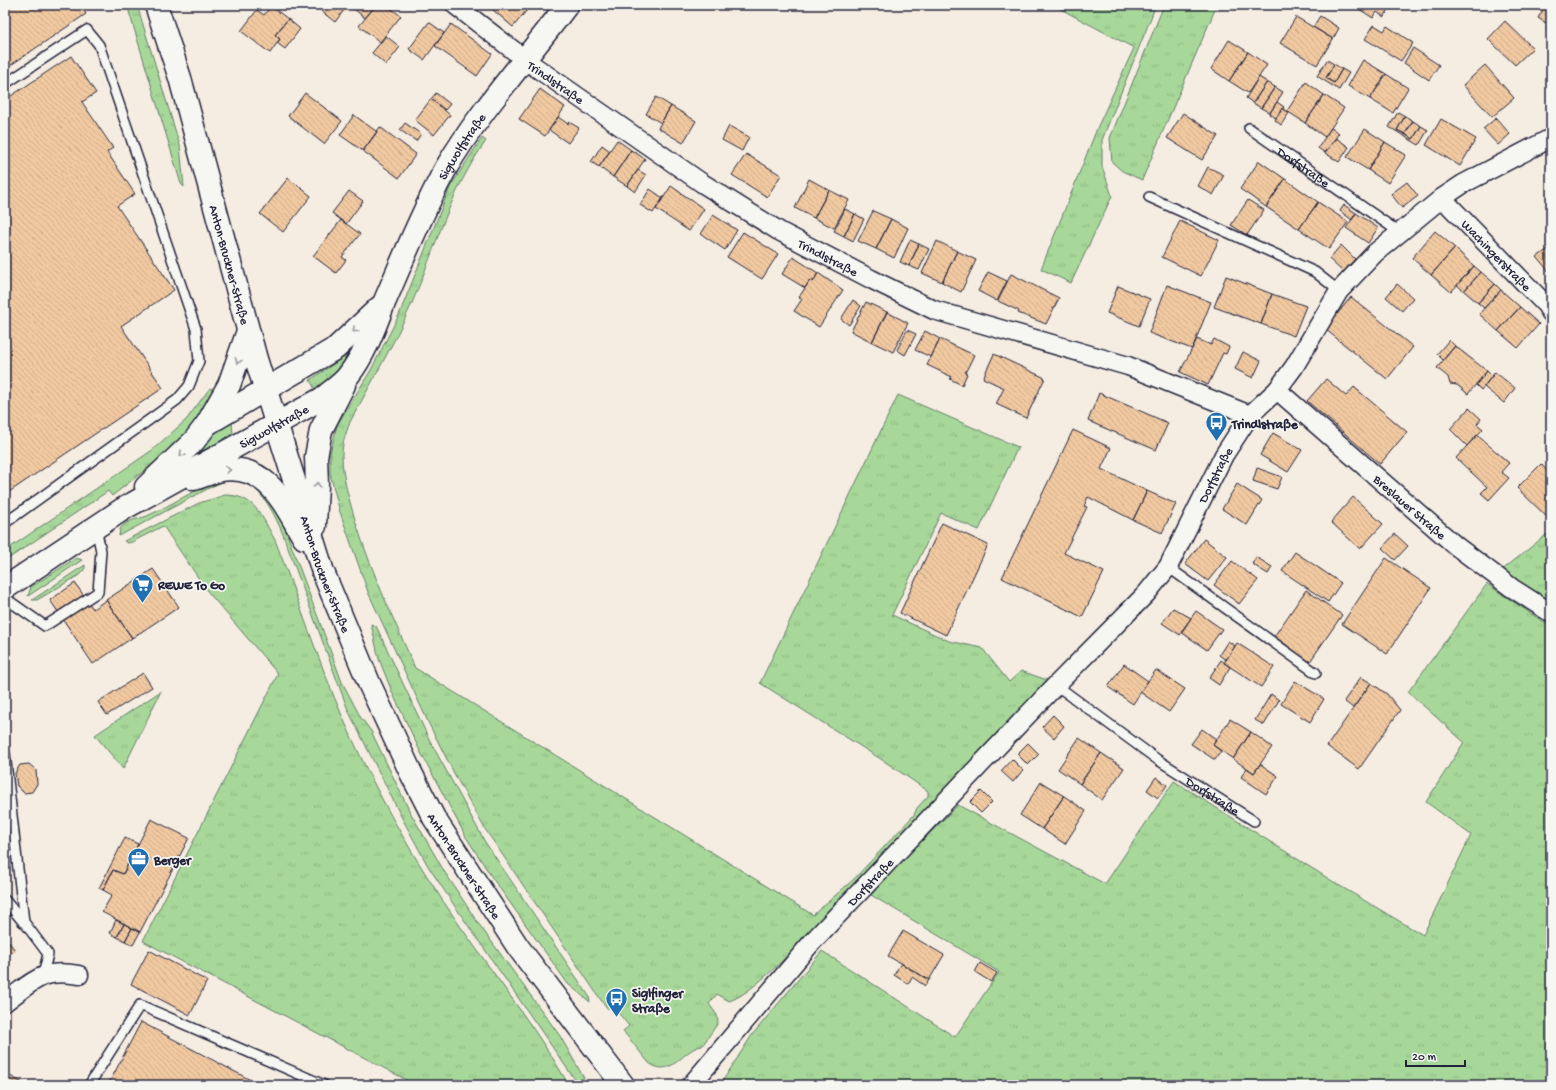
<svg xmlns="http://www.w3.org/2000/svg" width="1556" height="1090" viewBox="0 0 1556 1090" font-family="'Gochi Hand',sans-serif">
  <defs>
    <pattern id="grass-tufts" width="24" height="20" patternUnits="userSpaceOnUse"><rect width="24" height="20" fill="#a7d899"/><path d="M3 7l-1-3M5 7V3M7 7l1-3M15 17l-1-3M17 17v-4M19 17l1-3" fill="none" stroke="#8fb985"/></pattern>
    <pattern id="building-back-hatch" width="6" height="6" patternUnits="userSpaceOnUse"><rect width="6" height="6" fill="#f1c9a1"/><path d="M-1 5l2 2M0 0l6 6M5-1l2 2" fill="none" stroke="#ceac8c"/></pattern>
  </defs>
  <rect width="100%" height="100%" fill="#f5ede2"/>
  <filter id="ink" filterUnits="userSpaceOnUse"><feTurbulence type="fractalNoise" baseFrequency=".025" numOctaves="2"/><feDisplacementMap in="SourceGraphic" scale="8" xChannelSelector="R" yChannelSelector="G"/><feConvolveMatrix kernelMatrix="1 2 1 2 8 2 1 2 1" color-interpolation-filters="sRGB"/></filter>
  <g filter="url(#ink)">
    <path fill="url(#grass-tufts)" stroke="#647d6a" d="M127 5H137L180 146 184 187 181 184Z
      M1053 5H1156L1102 140V166L1112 196 1071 283 1041 269 1098 126 1134 48Z
      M1164 5H1217L1142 180 1122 171 1112 162 1110 138Z
      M482 138 486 141C450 191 436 247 412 303 394 344 371 383 350 422 346 433 342 443 342 455 342 478 350 502 356 523 372 573 394 620 415 668L813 915 854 879 914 815 917 808 928 796V791L887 763 760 683 898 395 1018 447 979 530 941 513 892 615 949 641 982 648 1009 682 1021 671 1050 681 820 919C804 940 752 995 729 1001L717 994 709 1004 717 1015 718 1023 702 1046C683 1048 672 1080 649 1063L623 1031 629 1026 612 1005 607 1009 485 829 457 779 428 722 368 592 340 512 330 474V454L337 425 371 370 399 315 450 187Z
      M353 351 343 368 316 391 310 380Z
      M210 388 219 392 198 424 159 459 112 496 108 491 5 561V551L151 451 186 420Z
      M232 420 233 435 200 452 199 447 222 425Z
      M228 477 237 481H225L213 486 119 536 120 529C127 519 137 520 147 516 174 504 199 486 228 477Z
      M258 488 267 496 281 518 342 682 361 718 371 731 410 812 444 871 478 923 560 1036 584 1078 582 1079 576 1080 573 1077 456 908 428 866 402 818 348 710 282 532C275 516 268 501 255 489Z
      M225 495C255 495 262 517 275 540 298 599 318 660 343 718 366 771 394 824 425 873 470 946 526 1011 569 1085H416L143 941 278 674 208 592 163 526 132 542 127 543 124 541 199 503Z
      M1551 531V602L1501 571Z
      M76 558 82 560 28 596 31 587Z
      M85 565V568L81 574 37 600H32Z
      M1487 584 1551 627V1085H720L752 1035 822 951 955 1037 999 972 871 895 904 859 958 805 1105 884 1174 781 1340 886 1423 935 1471 835 1426 802 1464 742 1408 692Z
      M371 624 376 626 377 628 429 739 485 842 589 996 590 1002 568 984 493 879 466 837 420 751 392 692 379 659Z
      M161 691 123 769 95 735Z"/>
    <path fill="url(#building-back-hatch)" stroke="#22223b" d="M5 5H80L86 14 5 69Z
      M326 5H348L335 22 321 11Z
      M349 5H376L365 18Z
      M376 5H386L401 16 380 42 359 26Z
      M497 5H531L513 27 493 10Z
      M1358 5H1392L1384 17 1377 12 1373 18 1356 7Z
      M271 6 288 19 275 35 280 39 270 53 241 31 257 10 264 15Z
      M1544 8 1551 12V32L1546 29 1549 25 1538 18Z
      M1320 16 1339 28 1333 39 1313 27Z
      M1296 17 1333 39 1317 65 1280 43Z
      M288 19 300 29 285 49 277 43 280 39 275 35Z
      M1505 21 1533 48 1515 65 1488 39Z
      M429 22 444 33 424 60 409 49Z
      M451 24 492 54 477 76 435 46Z
      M1374 25 1384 31 1387 26 1413 43 1401 61 1365 39Z
      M386 36 400 47 386 65 372 53Z
      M1229 40 1248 52 1229 81 1211 69Z
      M1413 48 1439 65 1429 80 1404 63Z
      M1248 52 1267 65 1248 93 1229 81Z
      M71 56 96 93 82 102 113 148 107 152 135 194 117 206 174 290 121 326 163 388 6 494 5 100Z
      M1327 60 1334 64 1326 78 1334 83 1342 69 1349 73 1339 90 1317 76Z
      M1363 60 1386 74 1370 99 1348 86Z
      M1334 64 1342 69 1334 83 1326 78Z
      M1485 65 1514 98 1492 117 1463 85Z
      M1386 74 1408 88 1393 113 1370 99Z
      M1259 77 1267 82 1253 103 1246 98Z
      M1267 82 1275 87 1261 108 1253 103Z
      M1306 82 1324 95 1305 123 1287 111Z
      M1275 87 1283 92 1270 113 1261 108Z
      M540 89 565 107 545 136 519 119Z
      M305 93 342 121 324 144 288 116Z
      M436 93 450 104 445 110 431 99Z
      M1324 95 1344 108 1325 137 1305 123Z
      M656 97 671 106 661 123 646 114Z
      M431 99 450 115 434 135 415 120Z
      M1277 102 1284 107 1276 118 1269 114Z
      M671 106 696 121 683 143 658 128Z
      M1282 108 1289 113 1281 125 1275 120Z
      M1398 112 1405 116 1397 130 1413 139 1421 126 1428 130 1419 145 1389 127Z
      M1183 113 1218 136 1202 160 1167 138Z
      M354 115 377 132 363 151 340 135Z
      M1405 116 1413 121 1405 134 1397 130Z
      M558 117 568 124 569 122 579 128 568 143 549 130Z
      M1496 118 1510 134 1498 145 1483 129Z
      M1441 119 1476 139 1460 166 1426 145Z
      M1413 121 1421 126 1413 139 1405 134Z
      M405 123 421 134 416 141 400 130Z
      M729 126 749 137 742 151 722 140Z
      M380 127 416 154 399 178 363 151Z
      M1331 128 1339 133 1325 153 1318 148Z
      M1365 129 1385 142 1368 170 1347 157Z
      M1336 138 1349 147 1339 162 1325 153Z
      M617 140 631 150 613 177 599 167Z
      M1385 142 1406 155 1388 183 1368 170Z
      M602 145 610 151 599 167 591 162Z
      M631 150 645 159 627 186 613 177Z
      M746 154 781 175 767 197 732 175Z
      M1259 161 1285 179 1266 207 1240 189Z
      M1208 167 1224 175 1213 195 1198 186Z
      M638 170 646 175 635 192 627 186Z
      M288 178 311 196 283 232 260 214Z
      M809 179 829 190 814 218 795 208Z
      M1285 179 1318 202 1299 229 1266 207Z
      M1407 182 1418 196 1402 208 1391 194Z
      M671 186 704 209 689 231 656 209Z
      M650 189 663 198 653 213 640 205Z
      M829 190 849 200 834 228 814 218Z
      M349 191 363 201 346 224 332 213Z
      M1248 200 1264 210 1247 235 1231 225Z
      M1318 202 1348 222 1329 249 1299 229Z
      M1344 205 1356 213 1352 220 1340 211Z
      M845 209 855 214 844 236 834 231Z
      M873 211 891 219 876 249 858 241Z
      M1356 213 1378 228 1368 243 1346 228Z
      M855 214 864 219 853 241 844 236Z
      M713 215 737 230 725 250 701 234Z
      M891 219 908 228 894 258 876 249Z
      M341 220 360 234 342 257 346 260 336 273 313 256Z
      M1180 221 1219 240 1201 276 1162 257Z
      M1435 231 1455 248 1431 275 1412 258Z
      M743 232 778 254 762 279 727 257Z
      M910 240 919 244 909 266 900 262Z
      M937 241 957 251 942 282 922 273Z
      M919 244 929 249 919 270 909 266Z
      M1341 245 1355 259 1343 272 1329 259Z
      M1551 247V272L1550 273 1537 257Z
      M1455 248 1474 266 1451 292 1431 275Z
      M957 251 976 260 961 292 942 282Z
      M793 257 818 273 813 282 810 280 805 288 782 274Z
      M1474 266 1481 272 1464 291 1457 285Z
      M988 272 1007 281 997 301 978 291Z
      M1481 272 1495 284 1478 303 1464 291Z
      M818 273 843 290 819 327 794 311 802 299 799 297 805 288 810 280 813 282Z
      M1011 274 1059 298 1046 324 1018 313 1019 311 998 301Z
      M1226 276 1272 294 1261 324 1214 307Z
      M1397 284 1413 298 1402 311 1386 297Z
      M1495 284 1501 290 1484 308 1478 303Z
      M1167 285 1211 302 1192 349 1149 333Z
      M1118 286 1150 299 1139 326 1107 313Z
      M1501 290 1520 307 1498 331 1479 314Z
      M1272 294 1306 306 1294 336 1261 324Z
      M1351 297 1413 347 1387 379 1325 329Z
      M853 300 861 306 849 325 841 319Z
      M866 302 887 312 872 342 851 331Z
      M1520 307 1539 324 1518 348 1498 331Z
      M887 312 908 323 893 352 872 342Z
      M907 330 916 334 905 355 897 350Z
      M925 331 940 339 931 357 915 350Z
      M940 339 974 355 965 373 967 374 962 385 950 379 952 377 927 365Z
      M1197 339 1211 345 1214 339 1229 347 1226 354 1223 353 1208 385 1180 372Z
      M1449 340 1455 346 1443 360 1437 354Z
      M1455 346 1487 371 1468 394 1457 385 1450 384 1448 377 1437 368Z
      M1243 352 1261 361 1253 378 1235 369Z
      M994 354 1045 378 1026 418 996 404 1004 388 983 378Z
      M1487 371 1492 376 1481 390 1476 385Z
      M1495 372 1515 388 1504 403 1484 387Z
      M1326 379 1346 396 1354 387 1407 432 1380 464 1307 401Z
      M1099 393 1168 423 1156 450 1088 421Z
      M1469 408 1481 419 1477 424 1483 429 1467 446 1450 429Z
      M1073 430 1111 448 1101 469 1147 491 1133 520 1088 497 1084 506 1087 507 1064 553 1104 572 1082 617 1002 578Z
      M1273 433 1302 450 1288 472 1260 455Z
      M1477 435 1509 463 1501 472 1509 478 1489 500 1481 493 1487 487 1456 458Z
      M1541 464 1551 475 1550 520 1517 488Z
      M1257 468 1282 477 1277 489 1253 481Z
      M1237 484 1262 500 1247 525 1222 509Z
      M1147 491 1176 504 1162 533 1133 520Z
      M1353 497 1383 524 1360 549 1331 522Z
      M942 523 988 545 946 635 900 613Z
      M1395 534 1408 546 1395 560 1382 548Z
      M1204 539 1227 557 1208 581 1185 564Z
      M1295 552 1341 583 1328 602 1282 571Z
      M1256 557 1272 567 1268 574 1252 564Z
      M1386 558 1431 588 1387 654 1342 624Z
      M1232 561 1258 580 1239 604 1214 585Z
      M153 569 179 607 132 638 106 600Z
      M75 583 93 609 106 600 132 638 93 664 50 600Z
      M1306 590 1342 615 1309 663 1273 638Z
      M1173 608 1191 618 1180 635 1162 623Z
      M1196 611 1222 629 1207 650 1181 632Z
      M1228 641 1235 646 1226 660 1219 655Z
      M1237 643 1274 667 1261 687 1224 663Z
      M1221 660 1230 667 1219 685 1209 678Z
      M1124 664 1148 681 1133 704 1108 687Z
      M1156 670 1185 689 1169 712 1140 692Z
      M143 673 152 687 107 715 98 702Z
      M1361 677 1371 683 1353 708 1344 701Z
      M1295 681 1324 699 1310 722 1281 704Z
      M1371 683 1387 694 1400 710 1359 769 1327 746Z
      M1271 694 1279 700 1264 725 1255 720Z
      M1053 715 1064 726 1054 738 1042 727Z
      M1230 719 1251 732 1233 759 1213 745Z
      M1202 729 1216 739 1213 745 1221 751 1215 760 1191 744Z
      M1251 732 1272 747 1254 773 1233 759Z
      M1079 738 1101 753 1080 784 1058 769Z
      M1028 743 1039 754 1028 765 1017 754Z
      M1101 753 1124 768 1102 800 1080 784Z
      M1012 759 1023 770 1013 782 1001 771Z
      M29 764 36 770 37 784 32 792 24 793 17 786 15 773 20 765Z
      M1260 764 1278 776 1266 794 1241 777 1247 768 1254 773Z
      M1156 777 1167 785 1158 798 1147 790Z
      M1041 782 1064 796 1042 829 1020 815Z
      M981 791 992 802 981 813 970 802Z
      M1064 796 1086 811 1065 844 1042 829Z
      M151 819 189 838 140 932 102 912 112 895 103 890 113 870 123 874Z
      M125 838 138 844 123 874 113 870 103 890 99 888Z
      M116 920 124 924 117 937 110 933Z
      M124 924 132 928 125 941 117 937Z
      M132 928 140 932 133 945 125 941Z
      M903 931 944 955 929 980 888 956Z
      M5 937 15 950 5 958Z
      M149 950 207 981 190 1015 131 984Z
      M901 963 929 980 925 986 912 977 908 984 894 975Z
      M980 963 997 973 991 982 975 972Z
      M141 1022 260 1085H108Z
      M5 1073 26 1085H5Z"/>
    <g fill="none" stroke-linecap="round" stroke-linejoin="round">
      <defs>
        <g id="lane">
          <path d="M5 84 87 30 99 45 196 329 199 361 189 386 177 400 5 523"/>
          <path id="s1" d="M1249 128 1399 232"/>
          <path d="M1149 197 1315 272 1339 291"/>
          <path d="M1168 567 1316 673"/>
          <path d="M5 598 45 626 98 592 101 551 96 528"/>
          <path id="s2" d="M1056 685 1158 760 1254 821"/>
          <path d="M5 753 24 922 48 954 43 975"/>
          <path d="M5 900 23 922"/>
          <path d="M89 1085 140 1005 324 1085"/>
        </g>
        <g id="street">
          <path id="s3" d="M455 5 531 64 702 183 779 231 871 279 934 310 1128 366 1250 415"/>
          <path id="s4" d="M1442 198 1546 305 1551 313"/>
          <path id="s5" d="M1277 390 1456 546 1512 588 1551 613"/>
          <path d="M5 1002C34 981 42 968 79 975"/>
          <path id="s6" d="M691 1085 813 941 1056 685 1146 594 1168 567 1224 455 1250 415 1277 390 1294 367 1339 291 1375 253 1442 198 1463 184 1551 138"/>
        </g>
        <g id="secondary">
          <path id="s7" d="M156 5 180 78 256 359 323 572 369 683 411 773 434 818 518 947 623 1085"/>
          <path d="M207 424 229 385 248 331"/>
          <path d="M194 479C201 477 209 473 217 471 266 460 284 504 304 538"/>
          <path d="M146 487 194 441 207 424 336 348 380 307"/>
          <path d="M315 526 317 485 316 457 321 430 344 385"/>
          <path id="s8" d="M5 588 123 509 323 398C331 391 342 384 348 376 365 354 374 329 384 303 403 259 423 210 446 168 480 110 527 59 567 5"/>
        </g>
      </defs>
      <use href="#lane" stroke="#22223b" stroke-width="12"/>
      <use href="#street" stroke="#22223b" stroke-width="21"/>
      <use href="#secondary" stroke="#22223b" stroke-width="25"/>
      <use href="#lane" stroke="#f6f6f2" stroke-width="9"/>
      <use href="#street" stroke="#f6f6f2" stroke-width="18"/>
      <use href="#secondary" stroke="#f6f6f2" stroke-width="22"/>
    </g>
    <defs><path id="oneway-chevron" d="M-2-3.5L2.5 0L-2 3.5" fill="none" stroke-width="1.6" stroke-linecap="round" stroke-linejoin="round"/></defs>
    <g stroke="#9797a0">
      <use href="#oneway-chevron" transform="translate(355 330) rotate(137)"/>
      <use href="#oneway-chevron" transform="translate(238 361) rotate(110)"/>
      <use href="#oneway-chevron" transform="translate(182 454) rotate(136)"/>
      <use href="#oneway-chevron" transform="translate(228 470) rotate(-3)"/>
      <use href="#oneway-chevron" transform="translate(317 485) rotate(-90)"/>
    </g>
  </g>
  <defs>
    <symbol id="bus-pin" viewBox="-11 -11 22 30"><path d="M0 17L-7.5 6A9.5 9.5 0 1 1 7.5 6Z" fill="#1f6fb2" stroke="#f6f6f2"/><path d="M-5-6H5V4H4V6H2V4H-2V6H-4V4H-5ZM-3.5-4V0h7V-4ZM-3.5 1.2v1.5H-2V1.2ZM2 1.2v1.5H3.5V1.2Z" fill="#fff"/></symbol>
    <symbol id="supermarket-pin" viewBox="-11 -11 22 30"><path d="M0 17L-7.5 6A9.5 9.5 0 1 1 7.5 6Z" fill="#1f6fb2" stroke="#f6f6f2"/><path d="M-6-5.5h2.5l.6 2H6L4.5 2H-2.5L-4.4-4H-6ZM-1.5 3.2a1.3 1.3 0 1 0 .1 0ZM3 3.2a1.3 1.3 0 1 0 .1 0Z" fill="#fff"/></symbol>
    <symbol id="office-pin" viewBox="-11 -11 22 30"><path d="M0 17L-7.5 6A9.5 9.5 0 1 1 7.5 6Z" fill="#1f6fb2" stroke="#f6f6f2"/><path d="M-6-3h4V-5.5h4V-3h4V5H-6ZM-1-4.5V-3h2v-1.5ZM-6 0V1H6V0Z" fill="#fff"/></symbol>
  </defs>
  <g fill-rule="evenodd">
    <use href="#bus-pin" x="1204" y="410" width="25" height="34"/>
    <use href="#supermarket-pin" x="130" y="572" width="25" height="34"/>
    <use href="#office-pin" x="126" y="846" width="25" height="34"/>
    <use href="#bus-pin" x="604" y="986" width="25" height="34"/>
  </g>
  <g text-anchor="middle" stroke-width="3.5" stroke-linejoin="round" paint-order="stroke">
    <g font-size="13" fill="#22223b" stroke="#f6f6f2">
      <text dy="5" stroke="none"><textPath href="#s3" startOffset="127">Trindlstraße</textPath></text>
      <text dy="5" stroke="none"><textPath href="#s8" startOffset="661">Sigwolfstraße</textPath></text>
      <text dy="5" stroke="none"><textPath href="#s1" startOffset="67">Dorfstraße</textPath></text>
      <text dy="5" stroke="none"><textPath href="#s4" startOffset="79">Wachingerstraße</textPath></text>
      <text dy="5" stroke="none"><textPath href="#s3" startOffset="451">Trindlstraße</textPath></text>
      <text dy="5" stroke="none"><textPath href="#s7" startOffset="270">Anton-Bruckner-Straße</textPath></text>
      <text dy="5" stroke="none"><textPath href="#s8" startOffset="314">Sigwolfstraße</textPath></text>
      <text dy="5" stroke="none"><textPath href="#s6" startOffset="808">Dorfstraße</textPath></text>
      <text dy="5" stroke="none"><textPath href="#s5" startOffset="177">Breslauer Straße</textPath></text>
      <text dy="5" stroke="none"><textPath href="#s7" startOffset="594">Anton-Bruckner-Straße</textPath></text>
      <text dy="5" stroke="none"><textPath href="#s2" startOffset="192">Dorfstraße</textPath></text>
      <text dy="5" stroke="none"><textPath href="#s7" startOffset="918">Anton-Bruckner-Straße</textPath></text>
      <text dy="5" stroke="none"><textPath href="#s6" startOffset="271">Dorfstraße</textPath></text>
    </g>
    <g font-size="13" font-weight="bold" fill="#22223b" stroke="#f6f6f2" text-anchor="start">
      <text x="1232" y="428">Trindlstraße</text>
      <text x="158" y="589">REWE To Go</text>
      <text x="154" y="864">Berger</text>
      <text x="632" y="997">Siglfinger<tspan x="632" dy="15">Straße</tspan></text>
    </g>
  </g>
  <rect width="1556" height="1090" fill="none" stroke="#f6f6f2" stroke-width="20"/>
  <rect x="10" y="10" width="1536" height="1070" fill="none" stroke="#22223b" stroke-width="1.5" filter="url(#ink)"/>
  <path d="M1406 1060v6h59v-6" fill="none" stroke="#22223b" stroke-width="2"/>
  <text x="1412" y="1060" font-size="12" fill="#22223b" stroke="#f6f6f2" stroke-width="3" paint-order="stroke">20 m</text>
</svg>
